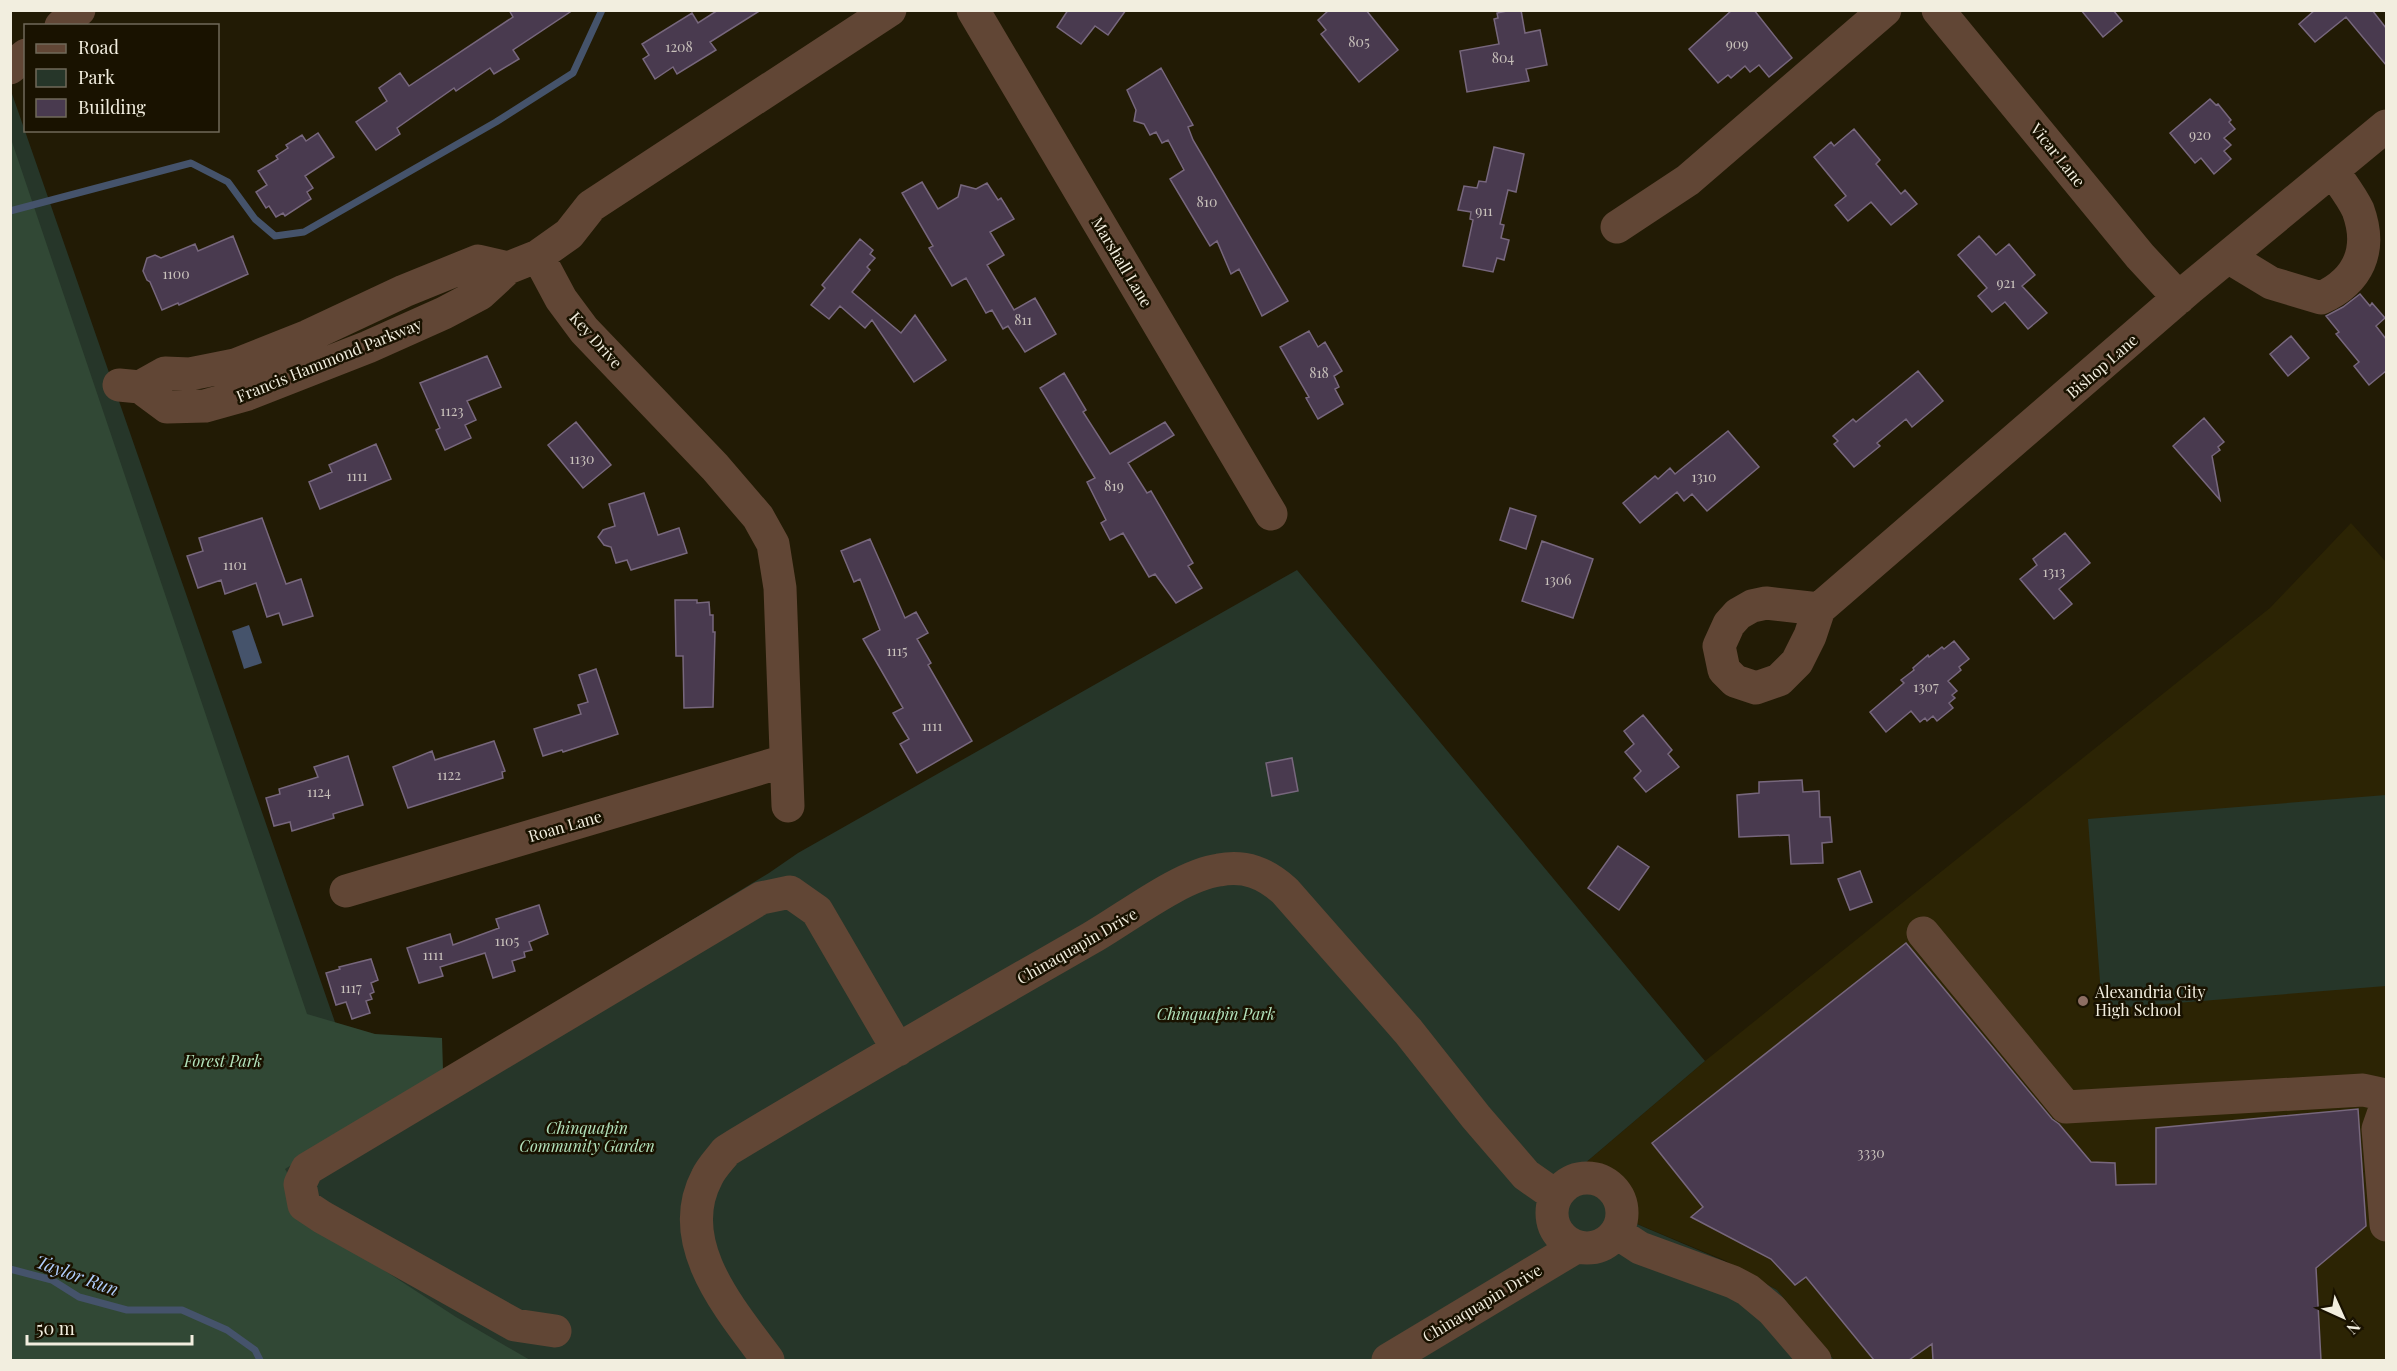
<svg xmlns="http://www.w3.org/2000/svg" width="2397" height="1371" viewBox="0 0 2397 1371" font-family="'Playfair Display',serif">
  <rect width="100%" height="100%" fill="#221b05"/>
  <path fill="#2c2404" d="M2351 523 2386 562V1360H1834L1777 1290 1724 1260 1618 1216 1577 1170 1705 1061 2270 608Z"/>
  <path fill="#263629" d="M10 88 368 1117 769 873 798 853 1297 570 1705 1061 1577 1170 1618 1216 1724 1261 1777 1290 1834 1360H189L11 869Z
    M2386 795V986L2102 1009 2088 819Z"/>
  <path fill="#314835" d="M10 136 307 1014 375 1034 442 1038 443 1070 285 1169 319 1228 456 1317 530 1360H11Z"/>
  <path fill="#45536b" d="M249 625 262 663 244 669 232 631Z"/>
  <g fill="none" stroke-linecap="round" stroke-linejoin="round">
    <path stroke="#45536b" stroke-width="7" d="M10 211 191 163 228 182 255 219 275 236 304 232 496 122 573 73 602 10
      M10 1269 52 1280 79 1297 127 1310H182L227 1330 255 1350 260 1360"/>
  </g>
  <path fill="#493a4f" stroke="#77677d" stroke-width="1.5" d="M509 10H573L513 50 519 59 494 74 490 68 456 91 454 88 397 128 400 134 376 150 356 122 387 101 379 88 400 73 409 86 513 17Z
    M718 10H761L710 42 716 50 677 74 673 67 655 79 643 59 649 55 642 44 692 13 698 23Z
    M1068 10H1126L1108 35 1095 26 1081 44 1057 27Z
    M1329 10H1366L1398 50 1359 82 1321 34 1326 30 1318 20Z
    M1512 10H1521L1525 33 1540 30 1547 65 1526 69 1529 81 1467 92 1460 51 1499 44 1494 19 1498 18 1497 13Z
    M1732 10H1754L1792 58 1769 77 1759 65 1750 72 1745 66 1731 78 1728 75 1718 83 1689 49Z
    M2081 10H2113L2122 21 2103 37Z
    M2315 10H2372L2386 28V65L2346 17 2315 42 2299 24Z
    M1161 68 1193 125 1188 127 1193 140 1288 301 1262 316 1239 269 1231 274 1217 241 1210 246 1170 179 1184 170 1168 140 1162 143 1156 132 1150 135 1144 124 1134 121 1136 110 1127 90Z
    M2210 99 2216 105 2218 104 2231 120 2229 122 2235 129 2224 138 2231 145 2224 151 2231 159 2214 174 2201 158 2195 163 2170 133Z
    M1854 129 1880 160 1876 164 1901 194 1905 190 1917 204 1891 225 1871 202 1848 221 1835 205 1846 196 1814 157 1831 142 1834 146Z
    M318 133 334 157 305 176 313 188 307 192 311 199 285 216 283 213 276 217 269 206 266 208 256 192 267 185 258 171 278 159 276 156 288 148 286 145 302 135 306 141Z
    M1494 147 1524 154 1516 192 1508 190 1500 224 1504 225 1501 238 1509 240 1504 260 1497 258 1493 272 1463 266 1473 220 1470 219 1471 212 1458 210 1464 186 1477 188 1479 181 1486 182Z
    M922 182 938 209 958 197 961 185 976 189 987 183 998 200 1001 198 1014 219 990 232 1004 255 987 265 1014 310 1035 298 1056 334 1025 352 1008 326 1003 329 992 310 986 313 966 278 952 286 929 248 933 246 902 193Z
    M233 236 248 274 179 305 178 303 162 310 150 282 147 280 143 271 147 258 155 255 161 258 195 244 198 251Z
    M1979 236 1996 255 2009 244 2035 275 2022 286 2047 313 2028 329 2005 302 1992 312 1978 296 1987 288 1958 255Z
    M860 239 873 250 870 254 875 258 867 267 870 270 852 292 901 333 915 315 946 360 914 382 872 320 865 328 840 306 829 319 811 305 825 288 822 285Z
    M2360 294 2370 306 2372 303 2385 318 2376 326 2386 339V371L2369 385 2354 366 2359 362 2336 334 2339 332 2326 316 2343 307Z
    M1309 331 1318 347 1325 342 1342 371 1334 376 1339 387 1335 389 1343 404 1318 419 1306 398 1309 397 1280 347Z
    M2291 336 2309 358 2288 376 2270 354Z
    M487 356 501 387 467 401 476 420 465 425 471 438 445 450 436 430 440 428 420 383Z
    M1918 371 1943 401 1912 427 1906 419 1877 443 1880 446 1854 467 1834 444 1838 441 1833 436 1853 419 1856 422Z
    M1064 373 1086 410 1083 412 1110 454 1165 422 1174 435 1128 463 1147 493 1151 491 1193 563 1188 566 1202 588 1176 603 1155 574 1149 577 1123 533 1110 540 1101 523 1106 520 1087 482 1095 478 1040 388Z
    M2204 418 2224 442 2218 447 2220 450 2212 456 2220 500 2173 446Z
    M576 422 611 465 583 488 548 445Z
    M1728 431 1759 467 1707 511 1692 494 1684 501 1677 492 1640 523 1623 503 1655 476 1658 479 1670 468 1675 474Z
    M376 444 391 479 320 509 309 482 332 472 329 465Z
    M644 493 658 535 679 528 687 553 631 570 627 560 616 563 611 547 604 545 598 537 603 530 615 526 609 504Z
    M1510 508 1536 516 1526 549 1500 540Z
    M262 518 286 584 301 579 313 616 283 625 279 613 267 617 256 583 225 594 221 580 198 588 187 556 203 551 199 538Z
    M2065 533 2090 563 2059 589 2072 604 2054 619 2020 579 2037 565 2033 559Z
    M870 539 905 618 916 612 928 633 917 639 931 663 928 665 972 741 917 773 900 744 909 739 893 713 903 708 863 639 880 630 860 579 854 582 841 551Z
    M1542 541 1593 559 1573 618 1522 601Z
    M675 600H697V603L709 602 710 615H713V632H715L713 707 684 708 683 656H676Z
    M1954 641 1969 659 1959 667 1961 670 1948 681 1957 691 1952 695 1955 698 1949 703 1953 708 1937 721 1933 716 1927 721 1925 718 1920 722 1911 711 1886 732 1870 712 1904 683 1901 680 1914 670 1913 668 1928 655 1929 657 1942 647 1944 649Z
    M596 669 618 734 563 752 562 750 543 756 534 729 581 714 578 705 588 702 579 675Z
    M1643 715 1672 750 1668 754 1679 767 1646 792 1634 778 1641 771 1625 752 1634 744 1624 731Z
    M494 741 505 771 502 772 503 778 408 808 393 767 432 751 435 760Z
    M348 756 363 805 333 814 334 818 292 831 290 822 274 826 266 798 280 794 279 789 318 777 314 767Z
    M1292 758 1298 791 1272 796 1266 763Z
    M1802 780 1803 792 1819 791 1820 817H1830L1832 842 1822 843 1823 863 1791 864 1789 835 1739 837 1737 795 1759 793V782Z
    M1618 846 1649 867 1619 910 1588 888Z
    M1860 871 1872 902 1850 910 1838 879Z
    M539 905 548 934 529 942 532 950 524 952 525 957 512 961 515 971 493 978 485 953 440 967 443 976 419 983 407 948 450 934 453 945 499 928 496 919Z
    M1906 943 2052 1119 2059 1124 2091 1162 2115 1163 2116 1185 2156 1184V1128L2358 1109 2366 1226 2316 1268 2321 1360H1933L1932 1344 1909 1360H1874L1806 1277 1795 1285 1771 1259 1691 1217 1703 1207 1652 1143Z
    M371 959 378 980 371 983 374 992 370 994 372 999 366 1001 370 1013 352 1019 346 1002 336 1005 326 973 340 969 339 967Z"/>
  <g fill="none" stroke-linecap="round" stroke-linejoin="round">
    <path stroke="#614635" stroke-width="33" d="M973 10 1271 514
      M1938 10 2140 256 2179 298
      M61 26 79 10
      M10 68 26 55
      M1617 227 1688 180 1885 10
      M538 256 561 299 584 330 715 467 758 517 773 544 780 588 788 806
      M2228 257 2271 283 2321 298C2358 281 2373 251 2358 210 2352 197 2341 183 2333 171
      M119 385 140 387 167 407 205 406 248 394 368 347 444 313 480 294 508 268 538 256 569 234 591 206 890 10
      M140 387 165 373 190 374 235 365 308 336 404 291 478 261 508 268
      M1766 603 1819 609 1810 636 1797 662 1779 680 1756 688 1735 681 1724 670 1719 646 1729 624 1738 614 1752 606Z
      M1819 609 2190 288 2386 126
      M346 891 785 761
      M1923 933 2066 1107 2363 1090 2386 1095
      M2386 1106 2378 1129 2386 1225
      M1552 1213a35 35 0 1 1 70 0a35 35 0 1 1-70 0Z
      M1617 1233 1640 1248 1733 1282 1748 1290 1772 1310 1815 1360
      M555 1331 515 1325 322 1217 304 1205 300 1184 307 1169 761 898 790 892 817 911 898 1050
      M768 1360C731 1310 672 1243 707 1177 711 1168 720 1159 726 1151 846 1078 969 1008 1091 938 1126 918 1181 875 1219 870 1245 865 1265 873 1285 891L1408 1031 1476 1117 1526 1175 1556 1196
      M1388 1360 1576 1247"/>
  </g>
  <circle fill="#8d6e63" stroke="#191200" stroke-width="2" cx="2083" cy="1001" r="6"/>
  <g text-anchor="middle" stroke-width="5" stroke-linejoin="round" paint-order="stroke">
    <g font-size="14" fill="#c8c1bb">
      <text x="1359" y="47">805</text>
      <text x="1737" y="49">909</text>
      <text x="679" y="52">1208</text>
      <text x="1503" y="63">804</text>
      <text x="2200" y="140">920</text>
      <text x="1207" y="207">810</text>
      <text x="1484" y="216">911</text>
      <text x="176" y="279">1100</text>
      <text x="2006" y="288">921</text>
      <text x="1023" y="325">811</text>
      <text x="1319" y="378">818</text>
      <text x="452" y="416">1123</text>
      <text x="582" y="464">1130</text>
      <text x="357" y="481">1111</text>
      <text x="1704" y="482">1310</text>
      <text x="1114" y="491">819</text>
      <text x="235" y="570">1101</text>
      <text x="2054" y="577">1313</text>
      <text x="1558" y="585">1306</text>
      <text x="897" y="656">1115</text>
      <text x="1926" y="692">1307</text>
      <text x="932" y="731">1111</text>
      <text x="449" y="780">1122</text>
      <text x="319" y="797">1124</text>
      <text x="507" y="946">1105</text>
      <text x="433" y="960">1111</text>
      <text x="351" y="993">1117</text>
      <text x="1871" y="1158">3330</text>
    </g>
    <g font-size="16" fill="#f2eedf" stroke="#191200">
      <text transform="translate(2058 155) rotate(51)" y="6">Vicar Lane</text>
      <text transform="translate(1122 262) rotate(59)" y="6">Marshall Lane</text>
      <text transform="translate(596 340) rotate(48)" y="6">Key Drive</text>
      <text transform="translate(329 360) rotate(-22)" y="6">Francis Hammond Parkway</text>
      <text transform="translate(2102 366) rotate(-41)" y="6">Bishop Lane</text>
      <text transform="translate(565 826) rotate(-16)" y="6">Roan Lane</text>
      <text transform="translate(1077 946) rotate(-30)" y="6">Chinaquapin Drive</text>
      <text transform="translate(1482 1303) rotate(-31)" y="6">Chinaquapin Drive</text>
    </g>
    <g font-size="16" fill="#f2eedf" stroke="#191200" text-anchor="start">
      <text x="2095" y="998">Alexandria City<tspan x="2095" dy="18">High School</tspan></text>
    </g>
    <g font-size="16" font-style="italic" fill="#b4e4bd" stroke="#191200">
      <text x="1216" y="1020">Chinquapin Park</text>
      <text x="223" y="1067">Forest Park</text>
      <text x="587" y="1134">Chinquapin<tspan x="587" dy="18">Community Garden</tspan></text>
    </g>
    <g font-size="18" font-style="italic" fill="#b1cefd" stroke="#191200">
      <text transform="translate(77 1276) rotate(20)" y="6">Taylor Run</text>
    </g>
  </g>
  <rect width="2397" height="1371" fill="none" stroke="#f2eedf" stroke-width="24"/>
  <rect x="24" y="24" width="195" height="108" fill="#191200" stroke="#706a59" stroke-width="1.5"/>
  <rect x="36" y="44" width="30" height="9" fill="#614635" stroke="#706a59" stroke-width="1.5"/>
  <text x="78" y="54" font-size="18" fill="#f2eedf">Road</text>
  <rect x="36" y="69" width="30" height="18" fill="#263629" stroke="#706a59" stroke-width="1.5"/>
  <text x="78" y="84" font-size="18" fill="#f2eedf">Park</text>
  <rect x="36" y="99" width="30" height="18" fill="#493a4f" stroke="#706a59" stroke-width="1.5"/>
  <text x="78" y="114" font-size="18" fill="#f2eedf">Building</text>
  <g transform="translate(2343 1317) rotate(135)" stroke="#191200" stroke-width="4.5" paint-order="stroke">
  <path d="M0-4.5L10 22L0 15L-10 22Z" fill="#f2eedf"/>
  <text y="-9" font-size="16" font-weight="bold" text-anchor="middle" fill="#f2eedf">N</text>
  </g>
  <path d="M27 1335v9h165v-9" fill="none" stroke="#f2eedf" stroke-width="3"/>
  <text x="36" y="1335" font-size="18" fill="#f2eedf" stroke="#191200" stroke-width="4.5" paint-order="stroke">50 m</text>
</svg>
